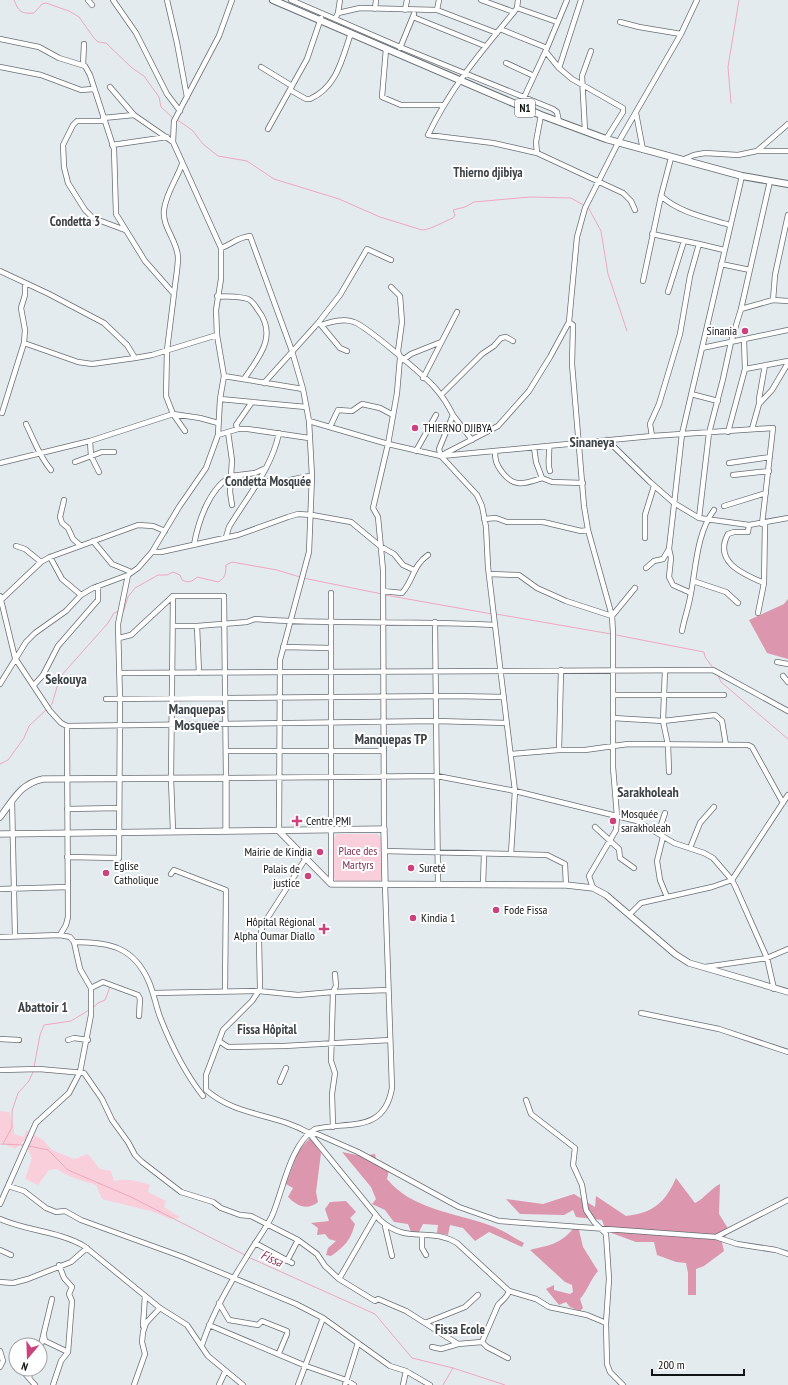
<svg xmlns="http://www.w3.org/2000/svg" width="788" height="1385" viewBox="0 0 788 1385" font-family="'PT Sans Narrow',sans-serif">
  <rect width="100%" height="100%" fill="#e4ebef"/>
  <path fill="#f9cfdc" d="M337 834H377L381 838 382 878 379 882H337L334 878V839Z
    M0 1111 10 1112C10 1120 15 1126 14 1134L24 1137 26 1130 43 1140 52 1150 74 1159 88 1154 100 1169 111 1171 114 1181C127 1178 138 1181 150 1185L148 1192 166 1201 164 1207 181 1218 170 1219 154 1212 102 1199 96 1185C81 1180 69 1178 57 1169L49 1170 38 1185 25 1179 32 1158 24 1141 15 1149 0 1142Z"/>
  <path fill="#dc96ad" d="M788 599V659L767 653 749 620 784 604Z
    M310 1138 321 1153 316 1192 318 1202C307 1211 297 1206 288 1197L293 1188 286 1184 299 1150Z
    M342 1152 362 1156 375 1154 376 1159 390 1166 387 1179C411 1209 455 1213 489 1225 501 1229 513 1237 524 1243L522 1247 489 1232 475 1241 463 1228 450 1225 448 1235 437 1233 438 1225 423 1224 419 1232H411L408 1224 394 1222 385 1210 372 1204 376 1199 371 1187Z
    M676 1178 695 1203C705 1198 710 1189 720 1184L719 1214 729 1230 722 1243 724 1251 704 1266 696 1269V1295H688V1273L686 1263 676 1262 657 1255 654 1242H636L606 1231 602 1220 576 1217 573 1210 564 1215 520 1214 506 1199 543 1204 574 1194 595 1207 596 1196 626 1216C653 1213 665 1203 676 1178Z
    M346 1201 356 1212 350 1218 355 1224C350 1241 345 1246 331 1256L326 1255 328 1248 336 1241 329 1239 325 1234 317 1235 318 1228 311 1223 329 1221 325 1209 330 1202Z
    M573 1229 579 1230 583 1247 598 1271C590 1280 588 1290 580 1299L583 1308 580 1311 570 1307 566 1302 559 1305 546 1289 554 1285V1290L570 1294 573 1292 572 1285 565 1282 530 1250C549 1245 559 1245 573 1229Z"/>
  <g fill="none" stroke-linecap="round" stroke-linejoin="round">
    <path stroke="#eea7be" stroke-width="1" d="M14 0C19 12 21 14 34 13L42 4 46 3 69 11 79 17 94 38 98 42 106 43 132 68 144 76 159 97 161 107 173 118
      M731 103 728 67 739 0
      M176 119 192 130 203 144 218 156 247 161 274 179 339 199 380 217 422 230C430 230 445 221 453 218L455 215 453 210 465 207 474 202 530 197 571 198 585 206
      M588 207 601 231 608 274 627 331
      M303 578 382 594
      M385 595 492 614
      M124 610 128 597 135 588 158 575H167L173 572 180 575 182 580C188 583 192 582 197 577L218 582C225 578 226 574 226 565L232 562 277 570 300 577
      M496 614 611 634
      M616 635 704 652 705 657 714 669
      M718 675 721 682 788 739
      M50 706 52 704 60 677 108 623 114 613 119 611
      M0 764 8 760 24 738 29 726 46 710
      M93 1008 98 1003 105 1000 110 987
      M34 1067 40 1035 44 1025 71 1021 89 1010
      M0 1144 23 1145
      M3 1144 12 1127V1111L18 1093 29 1081 33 1072
      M29 1146 48 1150 68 1170 131 1197 245 1255
      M248 1257 375 1314 412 1358 453 1368 505 1385
      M443 1385 453 1368"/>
    <defs>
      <path id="minor" d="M88 0 92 5
        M113 0 136 33 167 94 180 111
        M167 0 177 43 187 97
        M291 0 400 47 553 109 557 112 559 122
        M481 0 514 12
        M518 0 517 8 514 12C481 52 451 87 428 135L493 143 537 153 623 193 631 201 635 210
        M517 8 557 22
        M375 9 376 0
        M405 10 407 0
        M437 10 439 0
        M338 13 340 0
        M413 17 485 46
        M335 19 338 13 360 8 437 10 497 33
        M620 22 639 27 681 34
        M500 29 547 48
        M0 39 39 47 59 58 85 66 90 75 114 149 116 214 145 261 174 294 167 350 166 396 173 414 185 431
        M400 48 414 14
        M386 49 382 97 401 105H442
        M546 52 559 68 572 79 623 108V112L606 139
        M506 63 534 76
        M83 65 84 44
        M0 67 41 75 81 90 93 89
        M261 67 292 86
        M559 68 581 0
        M110 87 134 115
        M290 90 306 99H310C337 87 342 59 351 33
        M520 106 547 48 567 0
        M636 113 643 150
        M103 118 134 115 173 142
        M104 121H77L73 125 63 145 64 167 68 183 85 210 93 218 125 230
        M268 129 307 59 321 18
        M585 131 582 76 591 51
        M112 145 167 137
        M757 151H788
        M537 153 536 142 541 115
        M682 160 694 155 705 153 738 155 757 151 788 124
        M661 196C680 213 707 218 730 225
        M652 234 699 244
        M221 248C233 244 235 238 250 236L292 351 303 389 309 421 312 476 309 552 280 660 279 831
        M721 264 750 270
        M0 271 49 294 104 323 127 345 135 358 152 355 217 335
        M643 281 661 196 671 158
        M668 292 684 241
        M174 294C175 282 178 269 178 257 177 240 162 227 164 210 166 193 177 179 182 164
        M217 296C227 297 239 296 248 299 253 301 255 306 258 310 278 336 259 357 244 379
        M773 300 775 275 788 215
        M741 309 770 181
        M569 322 573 325 572 364 584 506 588 530 612 616 613 633V767L617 816 616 830 589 876 593 888
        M318 323 321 325C331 322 343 318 354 322 366 326 426 377 436 389 443 397 448 405 453 415L439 449 441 456 477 495 482 506 486 527 488 567 515 791 511 854
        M321 325 340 348 347 351
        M24 343 78 362 92 364 135 358
        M702 348 788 330
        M403 360 411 354 441 342
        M745 369 788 361
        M224 376 303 389
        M423 378 457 312
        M264 383 318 323 340 295 367 249 391 260
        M691 394 718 401
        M441 395 482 354 494 346 501 338 506 337 513 341
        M220 399 252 402
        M759 404V399L765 365
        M2 413 24 343 25 330 21 308 25 295V283
        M453 415 472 440
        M309 421 388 444 441 456 652 436 773 428 762 524
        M26 424C34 440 39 456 51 470
        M330 427 338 410 352 411 362 404 380 408 393 415
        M238 429 236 425 252 402 306 407
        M752 429 759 404 772 390 788 363
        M228 432 232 460 230 492 232 505
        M728 432 745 369 744 340
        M218 435 220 399 224 376 217 335 216 310 221 279V248L173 142 174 121 219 36 232 0
        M652 436 650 424 659 404 680 334 690 276 699 244 724 250
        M607 440 650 482 674 503 699 518 749 525 788 518
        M90 441 91 456 99 472
        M549 446C550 454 547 464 550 471
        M534 447 536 462 542 478 552 482 583 483
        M416 451 436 415
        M495 451C495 460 496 464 502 472 514 488 524 484 542 478
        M444 454 498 426 529 391 550 357 569 322 577 237 585 208 618 143 681 34 697 0
        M75 462 102 452H114
        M0 463 90 441 173 414 200 418 218 423
        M729 463 770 457
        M733 475 769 471
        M231 476 255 473 266 468
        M259 479C279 487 294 477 312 476
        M64 500 60 517 62 523 68 528 73 539 80 545
        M724 506 766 493
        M699 518 709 433 723 379 731 342 741 309 773 300 788 301
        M484 519 496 518 507 522H543L581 531 588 530
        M749 525 748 532H734L728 534C713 562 743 574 764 583
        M226 537 229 527C247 497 272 468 279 433
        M645 538V515L654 486
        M93 541 112 564 129 571 131 573
        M194 545C198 522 209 489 230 477
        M16 546 25 549 41 562
        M152 552H161L238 535 288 517 298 514 312 515 351 522 380 546 394 554 403 565 414 570
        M50 557 62 579 81 595
        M646 568 654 561 663 559 669 549
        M489 574 519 575 537 588 566 601 612 616 635 588
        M693 581 726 592 738 603
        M383 591 402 593C413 581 413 565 428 555
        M331 593V884
        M691 593 673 585 669 577 671 558 669 549 682 434 742 176
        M0 596 15 658 50 711 61 723 67 726 436 721 507 723
        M2 599 41 562 50 557 138 525 153 526 165 531
        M758 613 764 583 765 524
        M435 622 438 885
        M174 626H197
        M682 631C684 620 688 609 690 598 696 570 696 534 714 510
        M119 638 131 635 173 596H224L226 778 437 776 515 791 637 821 674 843 704 853 713 858 732 880 736 888 767 958 774 989
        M283 647 331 648
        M777 662 788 664
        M665 670 663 721 668 745 669 772
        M120 673 713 670 788 711
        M199 673 197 626 247 622 255 619C335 625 415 620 495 625
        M783 676 788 682
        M0 684 26 642 35 633 66 611 81 595 93 588 128 575 138 568 152 552 179 507 206 468 218 435 238 429H248L309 438
        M34 685 43 675 58 646 98 600V586
        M613 695H724
        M106 699 454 696 504 697
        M613 718 663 721 715 715 722 721 726 745
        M559 750H585L628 744 748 745 752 747 783 803
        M226 751H384
        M511 754 559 750 561 670
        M12 802 15 936
        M67 809 119 808
        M665 813 660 828 663 837 657 861 660 880 667 897
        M595 827 619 849 620 858 634 868
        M384 829 383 570 378 517 373 508 388 444 397 393 400 358 398 351 402 322 400 296 391 287
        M173 831 171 779 173 596
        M690 848 700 823 714 807
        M384 851 547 855 565 864 566 885
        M67 857 119 858 120 700 118 624 128 575
        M306 858 263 925 259 940 260 989 252 1001 223 1030 206 1075V1090C237 1117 275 1113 309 1133L380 1220C408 1245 428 1226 457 1243L509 1291 536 1299 549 1307 587 1315 606 1323
        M171 874 174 870 226 890 225 991
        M483 885 484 854
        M0 889 68 887
        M630 914 641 903 712 887 732 880 788 795
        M60 935 66 925 68 917 67 726
        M0 937 60 935 70 937 74 942 80 969 91 988V1015L80 1072 69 1093 36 1123 0 1204
        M74 942C110 942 134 947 149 982 154 994 156 1006 160 1017 171 1045 184 1072 203 1096
        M705 967 767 958 788 949
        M335 974 336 986 333 992 388 990
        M91 988 103 982 138 995 140 999 139 1016
        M153 993 259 991 298 995 333 992 331 1061 335 1073 332 1094 333 1127
        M641 1013 719 1029 788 1052
        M0 1039 19 1040
        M68 1040 74 1038 88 1040
        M219 1041 228 1047 284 1046 390 1040
        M0 1070 39 1069 84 1073 102 1099 112 1120 128 1142 135 1155 142 1162 181 1192 213 1202 221 1208 240 1215 251 1216 298 1240 317 1254 325 1266 339 1279 375 1301 378 1299 406 1311 458 1344
        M280 1082 286 1068
        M526 1100 531 1114 575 1148 573 1165 582 1185 586 1210 594 1222 606 1234 609 1279 606 1323 607 1364 610 1372 623 1385
        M309 1133 317 1134 358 1152 459 1207 499 1221 716 1237 788 1200
        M8 1186 24 1191 46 1208 56 1212 65 1211 81 1220 183 1257 296 1304 323 1318 390 1366 406 1371 430 1385
        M0 1219C27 1231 58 1231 84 1246L160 1308 187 1325 208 1356 243 1385
        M385 1226 392 1256
        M422 1235V1248L426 1255
        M716 1237 737 1244 776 1250 788 1254
        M255 1243 292 1263
        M0 1250 11 1255
        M287 1261 298 1240
        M339 1279 376 1215
        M0 1282 13 1283 28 1279 71 1262 87 1248
        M219 1303 229 1320 258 1325 262 1321 287 1331V1334L279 1353
        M425 1323 465 1307 478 1295
        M209 1325 306 1366 346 1380 354 1385
        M143 1326 145 1296
        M44 1336 45 1341 68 1352
        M482 1342 487 1347 508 1358
        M202 1345C212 1314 228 1286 246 1258 254 1244 265 1230 272 1216 283 1191 290 1144 315 1129 348 1121 384 1134 392 1088L385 885
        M432 1347 441 1349 458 1344 482 1342 498 1305C502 1300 507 1298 509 1291
        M40 1349 52 1299
        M0 1351 3 1361 0 1367
        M21 1369 35 1385
        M29 1378 31 1369
        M53 1385 61 1361 68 1352 72 1301 69 1294 72 1287 64 1278 59 1265
        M134 1385 145 1354 142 1342 143 1332 146 1323 160 1308
        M219 1385 225 1372
        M298 1385 323 1318
        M345 1385 358 1343
        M403 1385 406 1371"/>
      <path id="major" d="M0 817C14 799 20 784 43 779L226 778V831
        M279 831 331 884 566 885 593 888 606 895 675 954 689 963 788 992
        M0 834 384 829 385 885"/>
      <path id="highway" d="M273 0 541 115 606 139 742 176 788 184"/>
    </defs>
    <use href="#minor" stroke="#696f73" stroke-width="6"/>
    <use href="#major" stroke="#696f73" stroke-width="7"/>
    <use href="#highway" stroke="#696f73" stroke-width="8"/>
    <use href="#minor" stroke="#fff" stroke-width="4.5"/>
    <use href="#major" stroke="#fff" stroke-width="5.5"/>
    <use href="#highway" stroke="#fff" stroke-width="6"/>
  </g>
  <g fill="#cb427d" stroke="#fff" stroke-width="1.5">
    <circle cx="745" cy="331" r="4"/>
    <circle cx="415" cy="428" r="4"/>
    <path d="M295 815h4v4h4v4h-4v4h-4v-4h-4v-4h4z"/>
    <circle cx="613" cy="821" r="4"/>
    <circle cx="320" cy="852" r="4"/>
    <circle cx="411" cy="868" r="4"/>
    <circle cx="106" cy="873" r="4"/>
    <circle cx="308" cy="876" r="4"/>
    <circle cx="496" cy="910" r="4"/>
    <circle cx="413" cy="918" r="4"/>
    <path d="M322 923h4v4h4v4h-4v4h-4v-4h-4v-4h4z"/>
  </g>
  <g text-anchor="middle" stroke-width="4" stroke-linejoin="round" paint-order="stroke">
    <rect fill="#fff" stroke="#585a5b" stroke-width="1" x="515" y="99" width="20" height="18" rx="3"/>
    <g font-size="11" font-weight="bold" fill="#111415">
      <text x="525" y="112">N1</text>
    </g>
    <g font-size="12" fill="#111415" stroke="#fff" text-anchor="start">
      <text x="737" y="335" text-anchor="end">Sinania</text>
      <text x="423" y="432">THIERNO DJIBYA</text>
      <text x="621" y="818">Mosquée<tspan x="621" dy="14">sarakholeah</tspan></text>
      <text x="306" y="825">Centre PMI</text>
      <text x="312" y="856" text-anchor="end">Mairie de Kindia</text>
      <text x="114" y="870">Eglise<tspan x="114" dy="14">Catholique</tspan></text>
      <text x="419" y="872">Sureté</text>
      <text x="300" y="873" text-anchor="end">Palais de<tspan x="300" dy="14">justice</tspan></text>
      <text x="504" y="914">Fode Fissa</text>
      <text x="421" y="922">Kindia 1</text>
      <text x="315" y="926" text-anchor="end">Hôpital Régional<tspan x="315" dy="14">Alpha Oumar Diallo</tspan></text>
    </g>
    <g font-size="12" fill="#802e4f" stroke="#fff">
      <text x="358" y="855">Place des<tspan x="358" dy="14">Martyrs</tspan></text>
    </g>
    <g font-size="13" font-weight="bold" fill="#3d4346" stroke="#fff">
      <text x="488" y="177">Thierno djibiya</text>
      <text x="75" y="226">Сondetta 3</text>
      <text x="268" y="486">Сondetta Mosquée</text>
      <text x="267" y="1034">Fissa Hôpital</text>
      <text x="460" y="1334">Fissa Ecole</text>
    </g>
    <g font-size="13" font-style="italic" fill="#883556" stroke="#fff">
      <text transform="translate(272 1258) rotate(24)" y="5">Fissa</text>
    </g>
    <g font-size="14" font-weight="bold" fill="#3d4346" stroke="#fff">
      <text x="592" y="447">Sinaneya</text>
      <text x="66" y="684">Sekouya</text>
      <text x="197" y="714">Manquepas<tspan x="197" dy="16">Mosquee</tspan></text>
      <text x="391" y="744">Manquepas TP</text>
      <text x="648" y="797">Sarakholeah</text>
      <text x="43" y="1012">Abattoir 1</text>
    </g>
  </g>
  <g transform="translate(28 1357) rotate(199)"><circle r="19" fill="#ffffff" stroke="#a0a1a1"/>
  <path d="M0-3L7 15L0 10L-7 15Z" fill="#cb427d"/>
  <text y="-6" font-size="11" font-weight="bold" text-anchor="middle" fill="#111415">N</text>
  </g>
  <path d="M652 1369v6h92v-6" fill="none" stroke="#111415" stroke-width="2"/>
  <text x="658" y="1369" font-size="12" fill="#111415" stroke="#ffffff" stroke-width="3" paint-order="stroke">200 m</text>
</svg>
